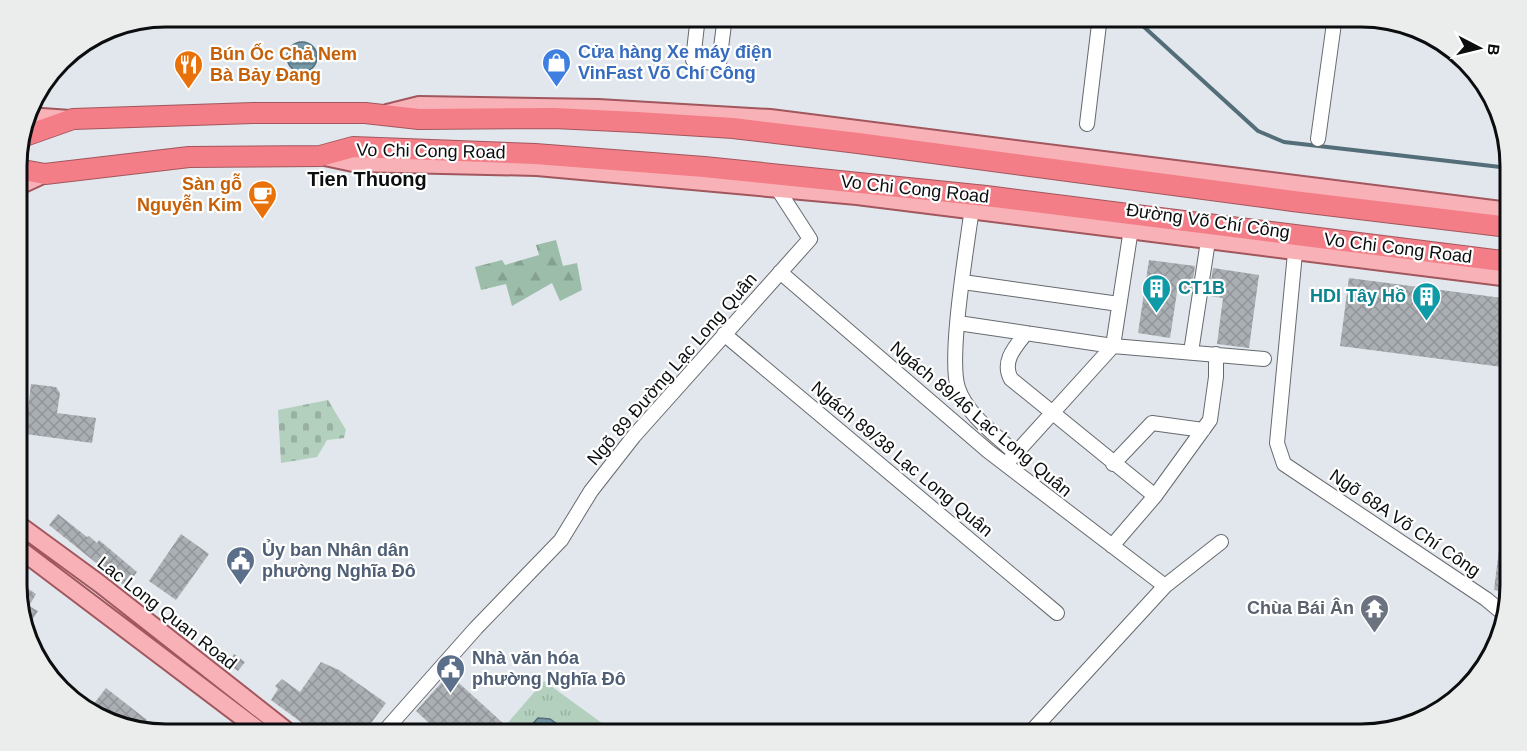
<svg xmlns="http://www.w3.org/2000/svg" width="1527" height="751" viewBox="0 0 1527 751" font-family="Helvetica,sans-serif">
  <defs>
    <pattern id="grass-tufts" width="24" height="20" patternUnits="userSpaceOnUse" patternTransform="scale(1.5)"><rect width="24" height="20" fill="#b3d0be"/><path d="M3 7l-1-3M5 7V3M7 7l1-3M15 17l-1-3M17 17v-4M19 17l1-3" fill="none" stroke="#99b1a2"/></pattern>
    <pattern id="forest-firs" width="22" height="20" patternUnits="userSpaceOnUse" patternTransform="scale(1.5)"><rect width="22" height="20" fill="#9cbda9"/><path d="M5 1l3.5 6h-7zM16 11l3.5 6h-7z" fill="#85a190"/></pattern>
    <pattern id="cemetery-stones" width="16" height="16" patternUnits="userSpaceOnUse" patternTransform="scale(1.5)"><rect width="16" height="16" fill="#b3d0be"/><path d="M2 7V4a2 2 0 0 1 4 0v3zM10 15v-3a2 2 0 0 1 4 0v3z" fill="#99b1a2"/></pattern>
    <pattern id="water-rules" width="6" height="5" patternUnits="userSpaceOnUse" patternTransform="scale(1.5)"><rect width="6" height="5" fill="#7497a7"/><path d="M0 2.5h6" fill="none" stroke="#5d7a86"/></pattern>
    <pattern id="building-cross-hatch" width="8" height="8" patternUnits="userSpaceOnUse" patternTransform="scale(1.5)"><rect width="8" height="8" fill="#aaafb4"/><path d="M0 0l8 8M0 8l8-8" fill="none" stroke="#91959a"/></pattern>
  </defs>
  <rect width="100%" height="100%" fill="#e1e7ec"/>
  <path fill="url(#grass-tufts)" d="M544 681 617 734H498Z"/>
  <path fill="url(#forest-firs)" d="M556 240 563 266 577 263 582 290 560 301 552 283 512 306 506 284 481 290 475 267 502 260 505 265 539 255 536 245Z"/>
  <path fill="url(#cemetery-stones)" d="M328 400 346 430 344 438 327 440 317 457 281 463 278 410Z"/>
  <path fill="url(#water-rules)" stroke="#546e79" stroke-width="1.5" d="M287 57a15 15 0 1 1 30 0a15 15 0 1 1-30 0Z
    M538 718 550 719 571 734H523Z"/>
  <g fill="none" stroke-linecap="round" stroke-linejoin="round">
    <path stroke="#546e79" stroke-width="4" d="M1132 16 1258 131 1284 142 1509 168"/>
  </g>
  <path fill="url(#building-cross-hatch)" d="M1149 260 1195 266 1191 294 1177 292 1170 338 1138 333Z
    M1213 268 1259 275 1249 348 1217 344 1223 298 1209 296Z
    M1349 278 1510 299V368L1340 346Z
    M31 384 56 387 60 393 57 413 96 418 92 443 18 433 21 408 28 409Z
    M58 514 87 537 89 536 97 543 99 540 137 572 126 587 49 525Z
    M1503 517H1510L1509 592 1494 590Z
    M181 534 209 554 176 600 149 581Z
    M18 582 36 594 29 606 38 611 27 628 18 604Z
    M234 654 245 662 238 671 228 664Z
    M321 662 339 670 386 703 363 734H317L271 700 278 689 275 686 282 679 300 692Z
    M449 674 504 724 495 734H441L416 711Z
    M106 688 147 720 140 728 100 719 89 710Z"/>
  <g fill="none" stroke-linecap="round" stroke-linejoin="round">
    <defs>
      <path id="minor" d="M698 16 693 60 719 64 725 16
        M1087 124 1100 16
        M1318 139 1335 16
        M972 208C967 246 948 357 958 388 967 415 996 435 1016 454
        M1295 253 1277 443 1284 464 1486 599 1504 614
        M780 272 988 451 1165 586
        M963 282 1119 304
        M958 323 1113 346 1264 359
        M1026 333C1016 346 1001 361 1011 379L1155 496
        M724 334 1057 613
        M1191 352 1208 241
        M1006 464 1113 346 1131 229
        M1113 464 1152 423 1203 430
        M1112 546 1155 496 1210 420 1216 377V354
        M382 734 476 628 561 540 591 491 634 436 810 239 777 188
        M1029 734 1165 586 1221 542"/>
      <path id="major" d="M387 113 419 105 598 108 770 118 1509 211
        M28 116 70 119
        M320 156 353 163 537 167 857 196 1510 278
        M17 187 45 174
        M18 524 100 584 291 734
        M18 548 264 734"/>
      <path id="highway" d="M22 137 73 119 253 113H365L419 119 554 118 637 122 733 128 858 143 1293 201 1509 227
        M17 169 45 174 189 157 320 156 353 147 535 154 704 167 986 196 1510 262"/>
    </defs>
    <use href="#minor" stroke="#666a6f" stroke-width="16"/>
    <use href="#major" stroke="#a2565d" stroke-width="20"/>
    <use href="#highway" stroke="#a2565d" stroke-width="22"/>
    <use href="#minor" stroke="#fff" stroke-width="14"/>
    <use href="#major" stroke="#f8b2b7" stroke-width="16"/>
    <use href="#highway" stroke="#f47e87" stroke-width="20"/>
  </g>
  <defs>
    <symbol id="shop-pin" viewBox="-11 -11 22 30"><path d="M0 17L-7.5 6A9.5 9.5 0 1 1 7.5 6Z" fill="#3f7fe0" stroke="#fff"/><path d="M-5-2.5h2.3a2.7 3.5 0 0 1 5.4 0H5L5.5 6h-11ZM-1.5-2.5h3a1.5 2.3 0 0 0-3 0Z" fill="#fff"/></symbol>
    <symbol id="restaurant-pin" viewBox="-11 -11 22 30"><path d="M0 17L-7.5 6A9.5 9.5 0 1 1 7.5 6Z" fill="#e8710a" stroke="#fff"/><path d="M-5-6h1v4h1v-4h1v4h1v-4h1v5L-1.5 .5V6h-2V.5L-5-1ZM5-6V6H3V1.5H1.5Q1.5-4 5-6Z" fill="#fff"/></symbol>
    <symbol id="cafe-pin" viewBox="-11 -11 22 30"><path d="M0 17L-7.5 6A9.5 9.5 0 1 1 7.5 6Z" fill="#e8710a" stroke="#fff"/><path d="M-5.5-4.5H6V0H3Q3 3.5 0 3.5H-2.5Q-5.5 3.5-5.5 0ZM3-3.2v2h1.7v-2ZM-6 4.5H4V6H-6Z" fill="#fff"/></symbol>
    <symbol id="building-pin" viewBox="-11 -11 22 30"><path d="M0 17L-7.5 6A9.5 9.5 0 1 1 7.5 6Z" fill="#0f9aa8" stroke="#fff"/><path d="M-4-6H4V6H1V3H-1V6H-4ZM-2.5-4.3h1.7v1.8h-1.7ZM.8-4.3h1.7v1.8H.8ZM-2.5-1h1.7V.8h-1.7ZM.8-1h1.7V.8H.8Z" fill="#fff"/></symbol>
    <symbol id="civic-pin" viewBox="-11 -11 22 30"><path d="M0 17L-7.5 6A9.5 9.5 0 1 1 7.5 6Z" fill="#5c6f8a" stroke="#fff"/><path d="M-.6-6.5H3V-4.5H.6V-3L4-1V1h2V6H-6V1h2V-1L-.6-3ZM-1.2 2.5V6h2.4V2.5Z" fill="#fff"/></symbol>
    <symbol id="temple-pin" viewBox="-11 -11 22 30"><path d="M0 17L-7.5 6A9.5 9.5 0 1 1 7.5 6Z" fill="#6b7280" stroke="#fff"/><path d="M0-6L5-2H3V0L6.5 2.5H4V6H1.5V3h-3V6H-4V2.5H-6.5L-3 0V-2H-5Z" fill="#fff"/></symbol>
  </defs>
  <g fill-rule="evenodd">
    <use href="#shop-pin" x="540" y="46" width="33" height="45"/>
    <use href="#restaurant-pin" x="172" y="48" width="33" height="45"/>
    <use href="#cafe-pin" x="246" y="178" width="33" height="45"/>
    <use href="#building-pin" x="1140" y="272" width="33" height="45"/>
    <use href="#building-pin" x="1410" y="280" width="33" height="45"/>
    <use href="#civic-pin" x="224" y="544" width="33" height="45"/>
    <use href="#temple-pin" x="1358" y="592" width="33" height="45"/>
    <use href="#civic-pin" x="434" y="652" width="33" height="45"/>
  </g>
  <g text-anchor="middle" stroke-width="4.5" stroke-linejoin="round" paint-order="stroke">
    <g font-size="18" font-weight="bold" fill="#366cbe" stroke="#fff" text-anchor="start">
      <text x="578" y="58">Cửa hàng Xe máy điện<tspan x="578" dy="21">VinFast Võ Chí Công</tspan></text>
    </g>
    <g font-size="18" font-weight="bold" fill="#c56008" stroke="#fff" text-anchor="start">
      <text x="210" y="60">Bún Ốc Chả Nem<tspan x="210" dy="21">Bà Bảy Đang</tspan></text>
      <text x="242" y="190" text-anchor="end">Sàn gỗ<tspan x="242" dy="21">Nguyễn Kim</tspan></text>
    </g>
    <g font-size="18" fill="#0b0d0e" stroke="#fff">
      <text transform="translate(431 151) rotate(1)" y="6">Vo Chi Cong Road</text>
      <text transform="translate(915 189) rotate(6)" y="6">Vo Chi Cong Road</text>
      <text transform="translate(1208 221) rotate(8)" y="6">Đường Võ Chí Công</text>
      <text transform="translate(1398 248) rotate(7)" y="6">Vo Chi Cong Road</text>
      <text transform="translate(672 369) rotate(-49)" y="6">Ngõ 89 Đường Lạc Long Quân</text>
      <text transform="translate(981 419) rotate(40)" y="6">Ngách 89/46 Lạc Long Quân</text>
      <text transform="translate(902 459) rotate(40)" y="6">Ngách 89/38 Lạc Long Quân</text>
      <text transform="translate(1405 523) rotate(34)" y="6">Ngõ 68A Võ Chí Công</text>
      <text transform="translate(167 613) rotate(38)" y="6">Lac Long Quan Road</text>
    </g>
    <g font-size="18" font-weight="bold" fill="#0d838f" stroke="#fff" text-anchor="start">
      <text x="1178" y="294">CT1B</text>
      <text x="1406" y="302" text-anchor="end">HDI Tây Hồ</text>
    </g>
    <g font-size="18" font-weight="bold" fill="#4e5e75" stroke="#fff" text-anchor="start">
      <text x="262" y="556">Ủy ban Nhân dân<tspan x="262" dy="21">phường Nghĩa Đô</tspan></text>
      <text x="472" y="664">Nhà văn hóa<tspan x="472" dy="21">phường Nghĩa Đô</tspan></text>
    </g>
    <g font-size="18" font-weight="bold" fill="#5b616d" stroke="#fff" text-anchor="end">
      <text x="1354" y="614">Chùa Bái Ân</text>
    </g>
    <g font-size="20" font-weight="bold" fill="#0b0d0e" stroke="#fff">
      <text x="367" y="186">Tien Thuong</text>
    </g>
  </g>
  <path d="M0 0H1527V751H0ZM166 27H1361A139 139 0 0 1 1500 166V585A139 139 0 0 1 1361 724H166A139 139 0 0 1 27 585V166A139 139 0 0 1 166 27Z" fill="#ebecec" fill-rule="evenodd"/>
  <path fill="none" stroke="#0b0d0e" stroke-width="3" d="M166 27H1361A139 139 0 0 1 1500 166V585A139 139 0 0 1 1361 724H166A139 139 0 0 1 27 585V166A139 139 0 0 1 166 27Z"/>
  <g transform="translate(1479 48) rotate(97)" stroke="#ffffff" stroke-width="4.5" paint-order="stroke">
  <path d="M0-4.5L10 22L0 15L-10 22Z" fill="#0b0d0e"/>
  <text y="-9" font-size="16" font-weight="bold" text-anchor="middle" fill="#0b0d0e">B</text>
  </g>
</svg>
